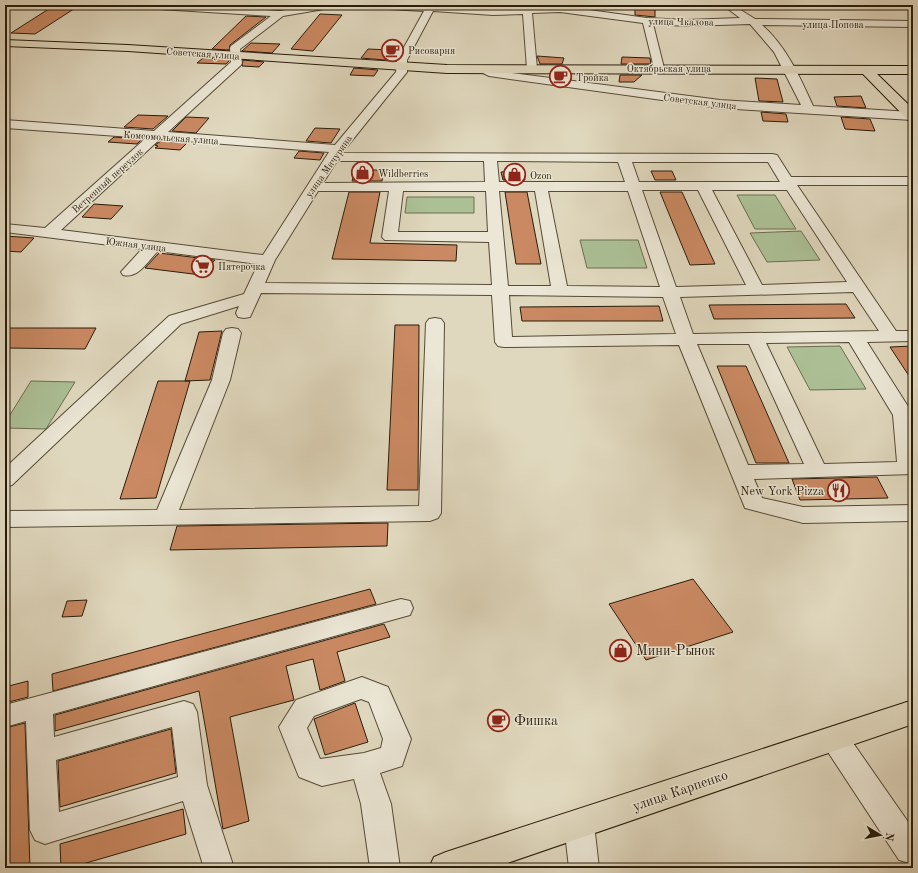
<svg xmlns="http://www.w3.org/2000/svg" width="918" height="873" viewBox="0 0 918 873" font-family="'Old Standard TT',serif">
  <rect width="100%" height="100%" fill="#e0d8be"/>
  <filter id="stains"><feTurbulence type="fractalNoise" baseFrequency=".005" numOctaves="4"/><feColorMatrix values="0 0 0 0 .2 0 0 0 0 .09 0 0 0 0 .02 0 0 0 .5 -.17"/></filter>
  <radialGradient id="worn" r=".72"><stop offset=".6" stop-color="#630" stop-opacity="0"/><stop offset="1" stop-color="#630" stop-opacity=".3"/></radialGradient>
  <path fill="#acc096" stroke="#6a6e50" d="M737 195H775L796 229H755Z
    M407 197H474V213H405Z
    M801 231 820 260 767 262 750 233Z
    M580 240H638L647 268H587Z
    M840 346 866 389 810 390 787 347Z
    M31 381 75 382 46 429 5 428V423Z"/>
  <path fill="#ca8962" stroke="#281c09" d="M55 5H80L35 34 11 33Z
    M635 7 655 8V17L635 15Z
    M320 14 342 15 313 51 291 49Z
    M246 16 266 17 230 45 229 50 212 49Z
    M251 43 280 44 272 53 242 51Z
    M368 49 391 50 385 60 361 58Z
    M537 56 564 58 562 64H540Z
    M622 57 650 58 651 64H621Z
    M203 58 229 59V61L226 64 197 63Z
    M243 60 264 62 259 67 242 66Z
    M354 68 378 70 374 76 350 75Z
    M620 75H642L634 82H619Z
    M755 78 777 79 783 102 759 101Z
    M861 96 866 108 837 106 834 97Z
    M761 112 786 114 788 122 763 121Z
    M138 115 168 116 153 129 124 127Z
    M186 117 209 118 196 133 172 131Z
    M841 117 870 119 875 131 845 129Z
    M315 128 340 129 331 143 306 141Z
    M114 137 142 139 137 144 108 142Z
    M161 141 187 143 180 150 155 148 158 146 155 145Z
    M299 151 324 153 320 160 294 158Z
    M355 170H384L382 181H352Z
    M523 171 525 180H503L501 172Z
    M651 171H672L676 180H655Z
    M349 192H380L370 243 457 245 456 261 332 259Z
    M505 192H527L541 264H516Z
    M660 192H682L715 264 690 265Z
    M94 204 123 206 111 219 82 217Z
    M5 236 34 238 21 252 5 251Z
    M159 253 215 260 201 275 145 268Z
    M846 304 855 318 714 319 709 305Z
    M659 306 663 321H522L520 307Z
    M395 325H419L418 490H387Z
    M5 328H96L85 349 5 348Z
    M222 331 210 380 185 381 199 332Z
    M913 346V382L890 347Z
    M717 366H746L789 463H756Z
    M158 381H190L156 498 120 499Z
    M877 477 888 498 800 500 792 479Z
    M388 523 387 546 170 550 177 526Z
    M693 579 733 632 646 660 609 604Z
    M370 589 376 604 53 691 52 674Z
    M87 600 82 616 62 617 67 601Z
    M384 624 390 637 337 652 345 681 320 690 313 659 286 666 294 700 230 717 249 821 223 829 199 691 55 731V715Z
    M28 681V697L5 703V687Z
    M355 703 368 742 325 755 314 719Z
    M25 723 30 868H5V728Z
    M171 729 176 773 60 807 58 761Z
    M183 809 186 834 69 868H61L60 844Z"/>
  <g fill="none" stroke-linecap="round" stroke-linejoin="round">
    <defs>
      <path id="minor" d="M138 5H186L280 11 314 5H335L330 8 283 16 240 49 242 63 241 65 168 132 335 145 396 72 397 60 424 11 370 8 365 5H437L493 9 522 8V5H532V7L560 6 647 18 687 20 740 18 723 5H733L755 19 913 21V27L762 25C786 46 800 77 813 106L912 112V120L720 108 489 76 483 73 489 70 720 100 801 105 774 52 750 24 687 26 653 24 664 68 659 71 654 68 643 23 560 12 532 13 537 69 532 72 527 69 523 14 493 15 433 11 407 60V72L342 153 772 154 777 155 791 177H913V185H797L896 331H913V341L867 342 909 408H913V474L754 479 762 498 803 507 913 505V521L803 523 745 508 679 345 504 347 498 346 495 342 492 295 261 293 250 317 244 318 238 317 236 313 239 306 181 324 12 485 5 487V468L169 316 244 294 258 264 158 251C148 261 138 279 123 275L121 272 142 249 5 232V224L45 228 146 138 5 128V120L154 131 231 62 230 48 231 46 271 16 143 8ZM160 139 329 152 263 255 61 230ZM337 161H484L485 182 323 183ZM497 161 618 162 625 182H499ZM632 162H768L780 182H639ZM642 190H698L746 285 676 287ZM712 190H787L847 282 762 285ZM318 191H389L382 237 385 240 489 242 492 285 265 283 275 260ZM403 191H486L488 232H398ZM499 191H535L551 286H508ZM548 191H628L660 287 567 286ZM853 292 879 331 693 334 680 297ZM509 295 663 297 676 334 512 337ZM849 342 893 415 897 462 824 464 766 343ZM697 344H749L804 464 748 465Z
        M435 318 441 319 444 323 441 513 438 518 430 521 5 527V511L157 510 212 380 223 333 226 329 232 328 238 329 241 333 230 380 179 510 419 506 426 323 429 319Z
        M401 599 410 601 413 608 410 615 53 714 54 737 184 701 193 704 197 712 207 785 234 868H204L183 801 45 844 35 840 30 830 26 721 5 727V705ZM172 727 178 777 59 812 56 760Z
        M362 677 388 687 411 739 402 766 380 773 391 804 400 868H370L361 804 354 779 322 786 299 777 279 727 296 700ZM361 699 369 702 383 739 381 748 364 753 320 759 307 728 314 716Z
        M834 726 844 730 913 829V864L899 860 824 746 820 738 824 730Z
        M579 810 589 814 594 824 599 868H569L564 824 569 814Z"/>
      <path id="major" d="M5 40 128 45 447 65 913 66V74H877L913 109V121L908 120 863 74 447 73 128 51 5 46Z
        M913 700V724L493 868H429L434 857 446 852Z"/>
    </defs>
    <use href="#minor" stroke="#564b36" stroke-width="2"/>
    <use href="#major" stroke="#281c09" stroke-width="2"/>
    <use href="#minor" fill="#ebe6d5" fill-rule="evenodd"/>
    <use href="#major" fill="#e0d8be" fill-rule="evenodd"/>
  </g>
  <defs>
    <symbol id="cafe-ring" viewBox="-11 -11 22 22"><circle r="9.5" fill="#ebe6d5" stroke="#8f2418" stroke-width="1.5"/><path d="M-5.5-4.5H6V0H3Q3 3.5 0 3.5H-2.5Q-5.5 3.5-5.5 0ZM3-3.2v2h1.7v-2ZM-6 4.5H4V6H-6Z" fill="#8f2418"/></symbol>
    <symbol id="shop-ring" viewBox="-11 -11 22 22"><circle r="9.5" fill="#ebe6d5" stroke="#8f2418" stroke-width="1.5"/><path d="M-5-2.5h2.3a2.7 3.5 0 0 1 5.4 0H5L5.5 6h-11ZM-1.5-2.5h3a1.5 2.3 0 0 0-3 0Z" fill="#8f2418"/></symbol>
    <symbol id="supermarket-ring" viewBox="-11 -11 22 22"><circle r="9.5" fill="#ebe6d5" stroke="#8f2418" stroke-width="1.5"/><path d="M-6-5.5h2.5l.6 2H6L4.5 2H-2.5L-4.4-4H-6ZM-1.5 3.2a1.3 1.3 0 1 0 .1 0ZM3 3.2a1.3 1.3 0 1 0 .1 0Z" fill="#8f2418"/></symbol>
    <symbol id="restaurant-ring" viewBox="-11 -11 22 22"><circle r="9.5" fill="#ebe6d5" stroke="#8f2418" stroke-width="1.5"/><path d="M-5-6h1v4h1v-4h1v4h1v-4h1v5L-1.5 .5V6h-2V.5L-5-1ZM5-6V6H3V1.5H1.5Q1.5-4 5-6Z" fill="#8f2418"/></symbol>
  </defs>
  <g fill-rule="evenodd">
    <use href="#cafe-ring" x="380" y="38" width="25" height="25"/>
    <use href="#cafe-ring" x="548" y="64" width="25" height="25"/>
    <use href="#shop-ring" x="350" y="160" width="25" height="25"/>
    <use href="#shop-ring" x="502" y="162" width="25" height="25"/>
    <use href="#supermarket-ring" x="190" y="254" width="25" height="25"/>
    <use href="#restaurant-ring" x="826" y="478" width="25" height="25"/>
    <use href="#shop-ring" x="608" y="638" width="25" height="25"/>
    <use href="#cafe-ring" x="486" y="708" width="25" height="25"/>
  </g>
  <g text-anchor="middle" stroke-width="3" stroke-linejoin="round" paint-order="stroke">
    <g font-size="10" fill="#281c09" stroke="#ebe6d5">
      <text transform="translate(681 21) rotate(1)" y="4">улица Чкалова</text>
      <text x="833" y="28">улица Попова</text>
      <text transform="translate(203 53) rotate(4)" y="4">Советская улица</text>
      <text x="669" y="72">Октябрьская улица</text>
      <text transform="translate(700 101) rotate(7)" y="4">Советская улица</text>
      <text transform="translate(171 137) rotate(4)" y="4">Комсомольская улица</text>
      <text transform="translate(328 166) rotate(-55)" y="4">улица Мичурина</text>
      <text transform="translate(107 180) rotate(-42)" y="4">Ветренный переулок</text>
      <text transform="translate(136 244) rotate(7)" y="4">Южная улица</text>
    </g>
    <g font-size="10" fill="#281c09" stroke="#ebe6d5" text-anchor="start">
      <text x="408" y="54">Рисоварня</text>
      <text x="576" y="81">Тройка</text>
      <text x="378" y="177">Wildberries</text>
      <text x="530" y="179">Ozon</text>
      <text x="218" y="270">Пятерочка</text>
    </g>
    <g font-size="12" fill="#281c09" stroke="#ebe6d5" text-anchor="end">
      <text x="824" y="495">New York Pizza</text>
    </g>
    <g font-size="14" fill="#281c09" stroke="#ebe6d5" text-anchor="start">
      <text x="636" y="655">Мини-Рынок</text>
      <text x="514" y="725">Фишка</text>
    </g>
    <g font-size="14" fill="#281c09" stroke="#ebe6d5">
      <text transform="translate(680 790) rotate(-19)" y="5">улица Карпенко</text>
    </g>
  </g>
  <rect width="918" height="873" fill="none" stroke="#e0d8be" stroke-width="20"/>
  <rect x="6" y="6" width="906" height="861" fill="none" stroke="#281c09" stroke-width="2"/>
  <rect x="10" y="10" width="898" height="853" fill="none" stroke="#281c09"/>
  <g transform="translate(880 835) rotate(100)" stroke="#ebe6d5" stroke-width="3" paint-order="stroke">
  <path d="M0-3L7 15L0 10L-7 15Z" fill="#281c09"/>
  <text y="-6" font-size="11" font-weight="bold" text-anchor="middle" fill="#281c09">N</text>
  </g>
  <rect width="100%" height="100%" filter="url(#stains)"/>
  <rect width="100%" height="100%" fill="url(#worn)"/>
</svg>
